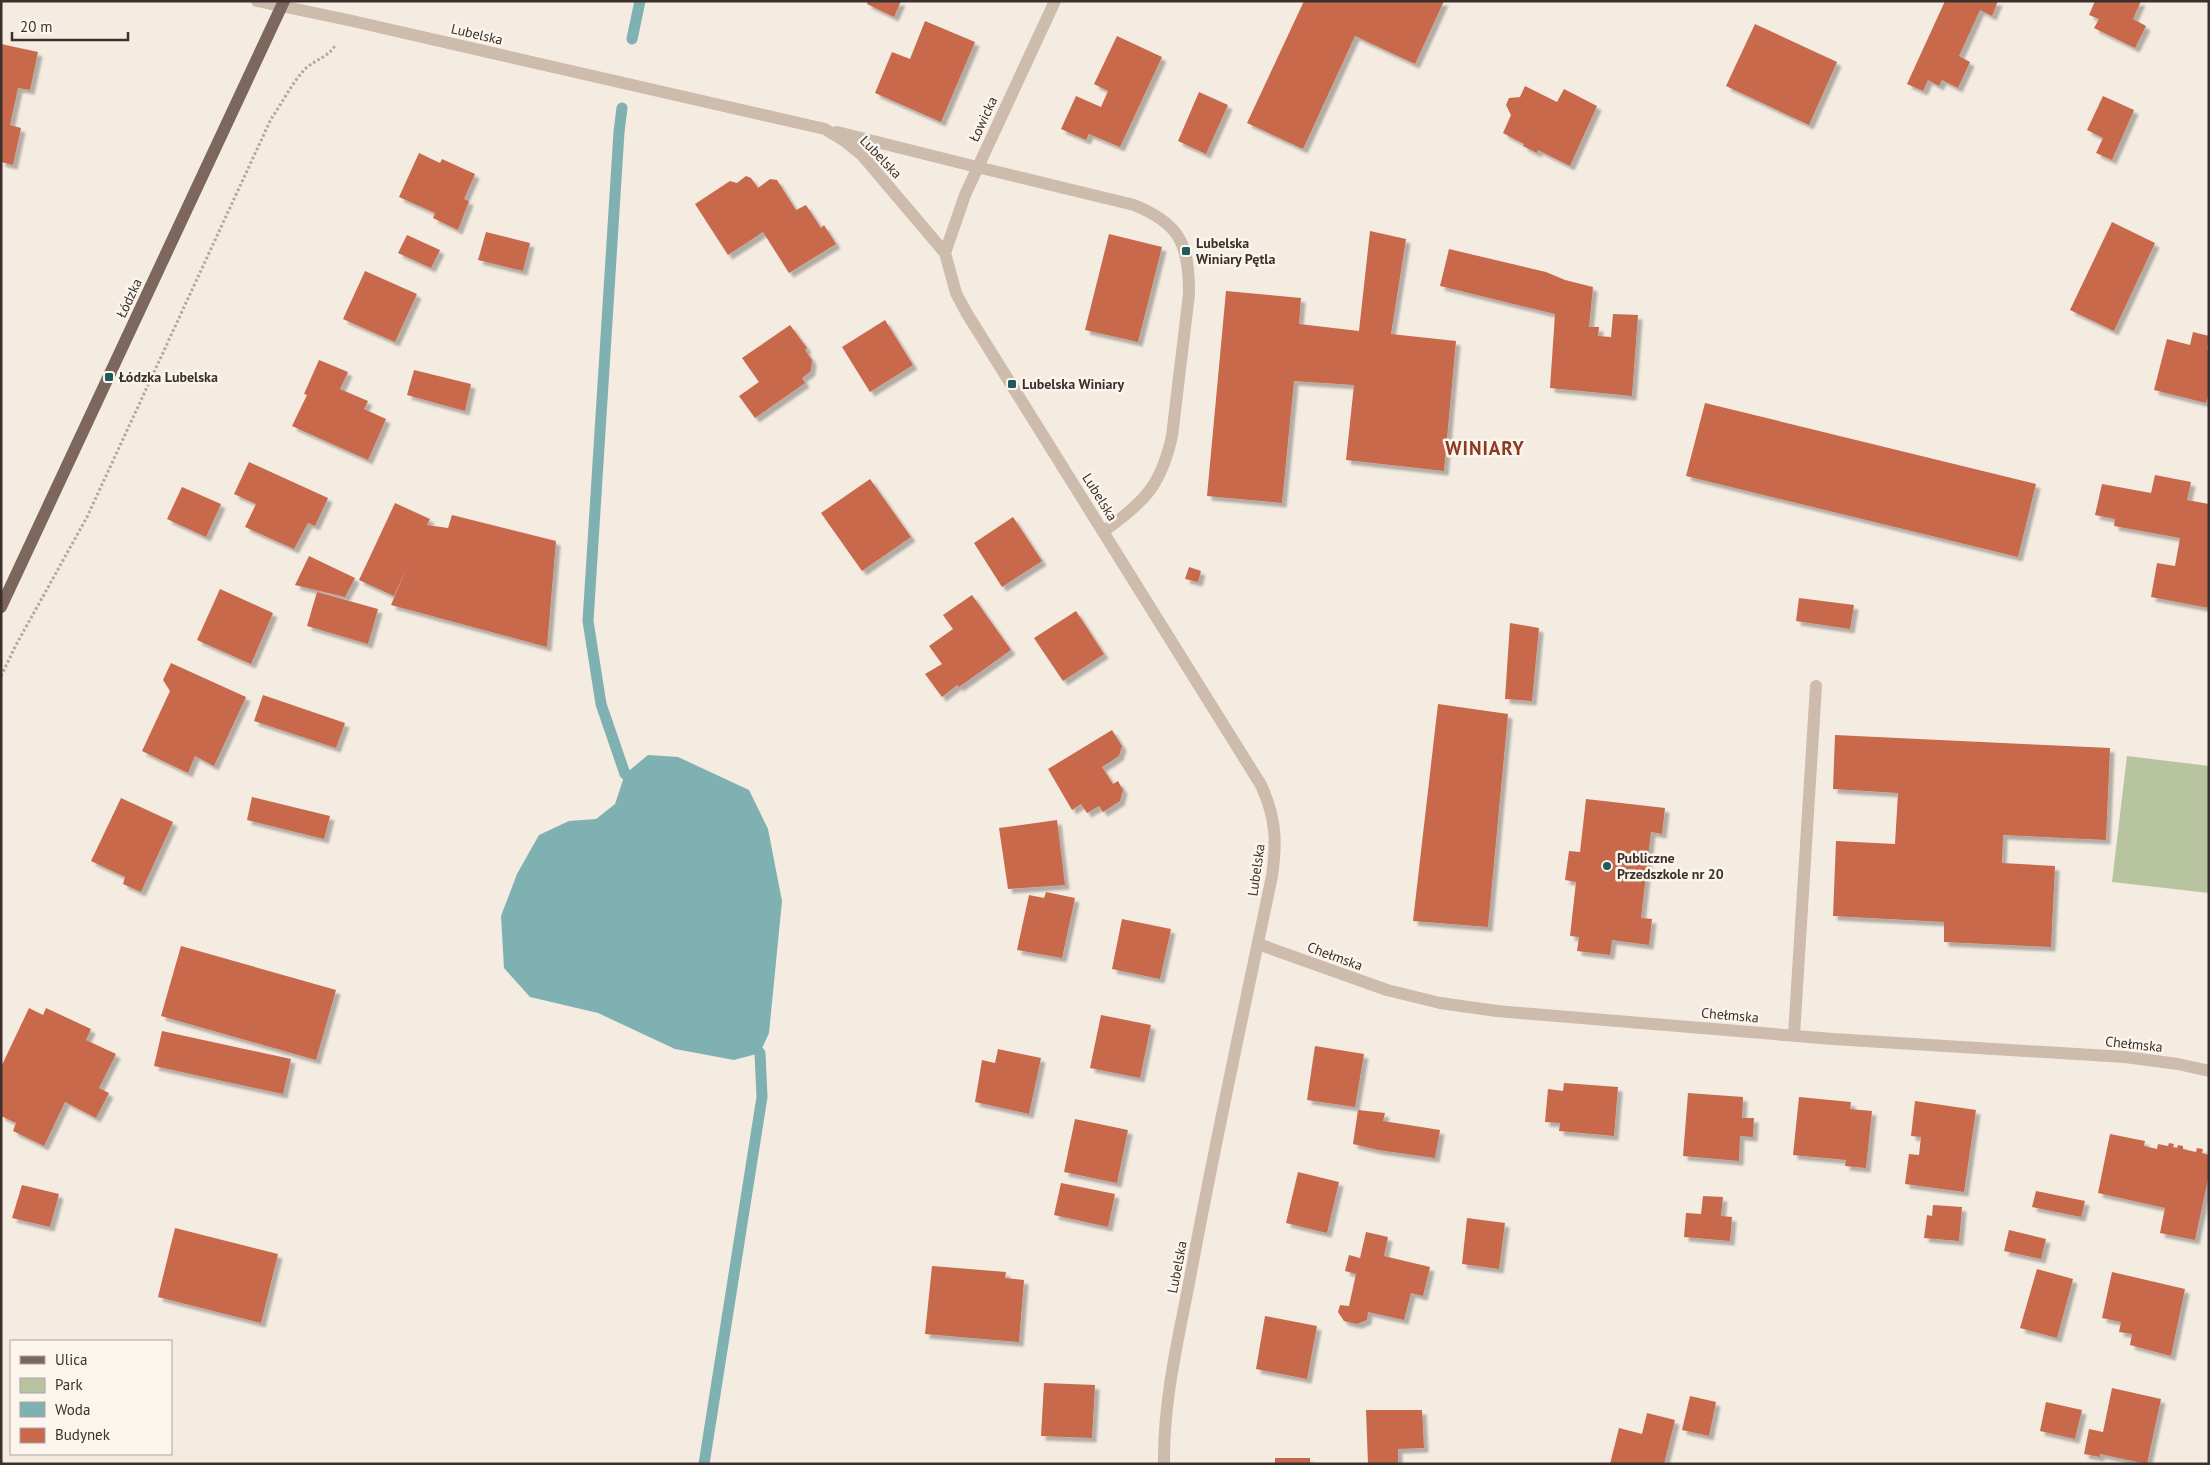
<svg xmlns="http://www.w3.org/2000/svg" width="2210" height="1465" viewBox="0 0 2210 1465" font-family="'PT Sans',sans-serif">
  <defs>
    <filter id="shadow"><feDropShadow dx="4.5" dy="4.5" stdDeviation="1" flood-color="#0004"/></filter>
  </defs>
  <rect width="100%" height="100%" fill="#f4ebe1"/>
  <path fill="#b8c4a0" d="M2127 756 2209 766V893L2112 882Z"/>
  <path fill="#7fb0b2" d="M648 755 678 757 749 790 768 829 782 901 769 1033 760 1053 734 1060 675 1049 598 1013 530 997 504 968 501 916 517 874 539 835 569 821 596 819 615 804 625 774Z"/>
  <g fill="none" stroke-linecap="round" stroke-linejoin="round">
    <path stroke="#7fb0b2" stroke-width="11" d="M632 39 640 1
      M622 108 619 132 588 621 601 704 625 774
      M704 1464 762 1097 760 1053"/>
  </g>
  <path fill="#c8694b" filter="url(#shadow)" d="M868 1H901L894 17 867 4Z
    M1304 1H1444L1415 64 1355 36 1303 149 1247 123Z
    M1945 1H1998L1992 16 1980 10 1959 56 1970 62 1958 88 1942 80 1939 86 1928 80 1923 91 1907 84Z
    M2095 1H2141L2133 19 2146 26 2135 48 2094 28 2099 19 2089 15Z
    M925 21 975 42 941 122 875 93 892 52 910 59Z
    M1755 24 1837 62 1809 125 1726 86Z
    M1117 36 1162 57 1120 147 1089 134 1086 140 1061 129 1076 96 1101 107 1108 91 1094 84Z
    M1 44 38 52 30 90 18 88 10 125 21 128 13 165 1 162Z
    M1525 86 1557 102 1564 89 1597 106 1570 166 1538 150 1537 153 1523 146 1524 144 1503 133 1511 115 1506 105 1509 98 1520 97Z
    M1199 92 1228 105 1206 154 1178 141Z
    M2103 96 2134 110 2112 160 2096 153 2103 138 2087 130Z
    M419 153 440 163 442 159 475 174 464 199 469 201 458 230 433 218 435 213 399 197Z
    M746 176 751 178 758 188 770 179 777 180 796 210 806 205 821 228 824 225 836 244 789 273 763 232 728 255 695 204 730 181 737 183Z
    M2112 222 2155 243 2114 331 2070 310Z
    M1370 231 1406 239 1391 334 1456 341 1444 471 1346 460 1354 385 1294 381 1282 503 1207 496 1226 291 1301 298 1299 324 1359 331Z
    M486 232 530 243 523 271 478 260Z
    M1109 234 1162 247 1138 342 1085 330Z
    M407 235 440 250 431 268 398 253Z
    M1449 249 1546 272 1565 280 1593 287 1589 327H1599L1598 336 1611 337 1613 314 1638 315 1632 396 1550 388 1555 314 1440 286Z
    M365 271 417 294 395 342 343 319Z
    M885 320 913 365 870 392 842 347Z
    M790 325 807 348 805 350 812 360 811 371 802 378 805 383 755 418 739 396 759 382 742 358Z
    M2193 332 2209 336 2207 349 2209 350V393L2206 403 2154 390 2167 339 2190 345Z
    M319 360 348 372 340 389 368 401 364 409 386 419 368 460 292 426 307 395 304 394Z
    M414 370 471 384 465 411 407 395Z
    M1705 403 2036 484 2018 557 1686 476Z
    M249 462 328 498 315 526 308 523 294 549 245 527 256 504 234 494Z
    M2155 475 2191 482 2187 500 2209 504V608L2151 597 2157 563 2175 566 2180 538 2114 526 2115 519 2095 515 2102 484 2151 493Z
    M870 479 911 537 862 571 821 513Z
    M182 487 221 504 206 537 167 519Z
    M395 503 430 519 427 525 448 528 452 515 556 541 547 647 391 605 408 565 394 596 359 580Z
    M1013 517 1042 561 1002 587 974 543Z
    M309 556 355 578 345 597 295 585Z
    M1189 567 1201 571 1198 582 1185 579Z
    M220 589 273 613 251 664 197 640Z
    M317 592 378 609 368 644 307 626Z
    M972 595 1011 650 959 687 957 685 942 697 925 674 942 664 929 646 953 629 943 615Z
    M1799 598 1854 605 1850 629 1796 621Z
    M1076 611 1104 654 1063 681 1034 638Z
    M1510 623 1539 628 1532 701 1505 699Z
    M171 663 246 697 214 766 195 756 188 773 142 751 170 691 163 680Z
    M263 695 345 723 336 748 254 721Z
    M1438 704 1508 714 1488 927 1413 921Z
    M1112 730 1122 746 1119 756 1102 767 1113 784 1118 781 1123 790 1120 801 1103 812 1099 806 1087 813 1081 804 1072 810 1048 769Z
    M1835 735 2110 748 2106 840 2003 835 2002 863 2055 866 2051 947 1944 942V922L1833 916 1836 841 1895 844 1898 793 1833 789Z
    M252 797 330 816 324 839 247 820Z
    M121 798 173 822 141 892 123 884 125 877 91 861Z
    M1586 799 1665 808 1662 834 1651 832 1641 918 1652 919 1649 945 1612 940 1610 955 1577 951 1579 937 1570 936 1576 882 1565 880 1569 851 1580 852Z
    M1057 820 1065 885 1008 889 999 828Z
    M1046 892 1075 898 1062 958 1017 950 1029 895 1044 898Z
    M1122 919 1171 929 1160 979 1112 969Z
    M181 946 336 990 316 1060 161 1016Z
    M29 1008 43 1015 46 1008 91 1029 86 1040 116 1054 99 1088 109 1093 96 1118 65 1102 44 1146 13 1131 16 1123 1 1116V1067Z
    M1101 1015 1151 1025 1140 1078 1090 1068Z
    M162 1031 291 1059 283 1094 154 1066Z
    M1315 1046 1364 1054 1355 1107 1307 1100Z
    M998 1049 1041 1058 1029 1114 975 1102 982 1060 995 1063Z
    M1564 1083 1618 1087 1614 1136 1559 1131 1560 1123 1545 1122 1548 1089 1563 1091Z
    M1688 1093 1743 1097 1742 1118H1754L1753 1137 1740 1136 1739 1161 1683 1156Z
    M1799 1097 1851 1102 1850 1109 1872 1111 1866 1168 1845 1166 1846 1160 1793 1155Z
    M1915 1101 1976 1110 1964 1192 1905 1184 1909 1154 1919 1155 1921 1137 1911 1136Z
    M1358 1110 1385 1113 1383 1121 1440 1130 1435 1158 1378 1150 1353 1144Z
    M1075 1119 1128 1130 1117 1183 1064 1172Z
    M2110 1134 2145 1141 2144 1146 2157 1149 2158 1144 2168 1146 2169 1143 2174 1144 2173 1147 2177 1148 2178 1145 2183 1146V1149L2196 1152 2197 1148 2203 1149 2202 1153 2209 1155V1175L2195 1240 2160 1233 2165 1208 2098 1193Z
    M1298 1172 1339 1182 1327 1233 1286 1223Z
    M1061 1183 1115 1194 1108 1227 1054 1215Z
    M22 1185 59 1194 50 1227 12 1218Z
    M2036 1191 2085 1201 2081 1217 2032 1207Z
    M1703 1196 1723 1197 1721 1216 1732 1217 1730 1241 1684 1237 1686 1213 1701 1214Z
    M1933 1205 1962 1207 1959 1241 1924 1238 1927 1215 1932 1216Z
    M1467 1218 1505 1223 1499 1269 1462 1264Z
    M175 1228 278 1254 261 1323 158 1297Z
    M2009 1230 2046 1239 2041 1259 2004 1251Z
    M1366 1232 1388 1237 1384 1256 1430 1267 1423 1296 1411 1293 1404 1320 1368 1312 1367 1320 1357 1324 1344 1321 1338 1312 1340 1305 1349 1306 1356 1274 1345 1271 1349 1255 1360 1258Z
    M932 1266 1006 1272 1005 1278 1024 1280 1019 1342 925 1334Z
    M2037 1269 2073 1279 2057 1338 2020 1328Z
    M2112 1272 2185 1289 2171 1356 2130 1345 2132 1334 2119 1332 2121 1322 2102 1318Z
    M1265 1316 1317 1326 1307 1379 1256 1369Z
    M1044 1383 1095 1385 1092 1438 1041 1436Z
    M2112 1388 2161 1399 2147 1464 2100 1454V1457L2084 1454 2089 1429 2103 1432Z
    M1690 1396 1716 1402 1709 1436 1682 1430Z
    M2046 1402 2082 1410 2075 1439 2040 1431Z
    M1366 1410H1422L1424 1448 1398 1449V1464H1368Z
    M1647 1413 1675 1420 1664 1464H1610L1619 1428 1642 1434Z
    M1275 1458H1310V1464H1275Z"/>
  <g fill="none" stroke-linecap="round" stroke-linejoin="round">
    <path stroke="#b9a596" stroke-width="3" stroke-dasharray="2.5 2.5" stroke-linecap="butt" d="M1 676 16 645 87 517 271 119C282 103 292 83 305 69 316 59 329 57 336 44"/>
    <path stroke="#cdbbac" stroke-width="12" d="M977 167 1134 205C1181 224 1189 245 1189 294L1172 436C1161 486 1145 501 1104 531
      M1794 1035 1816 686"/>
    <path stroke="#cdbbac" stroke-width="12" d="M257 1 348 20 825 129 846 142 862 155 945 253 956 293 966 312 1261 785C1276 818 1277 841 1272 876 1245 1005 1217 1133 1193 1262 1181 1328 1163 1396 1164 1464
      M837 132 977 167
      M945 253 965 195 1055 1
      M1258 944 1387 990 1440 1003 1497 1011 1833 1039 2125 1057 2178 1064 2209 1071"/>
    <path stroke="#7d675c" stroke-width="12" d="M1 607 284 1"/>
  </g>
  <g fill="#1f5a5e" stroke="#fbf5ee" stroke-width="2">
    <rect x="1181" y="246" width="10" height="10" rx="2.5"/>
    <rect x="104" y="372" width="10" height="10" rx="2.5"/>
    <rect x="1007" y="379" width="10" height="10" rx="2.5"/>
    <circle cx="1607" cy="866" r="5"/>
  </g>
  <g text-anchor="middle" stroke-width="5" stroke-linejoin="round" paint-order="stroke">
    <g font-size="14" fill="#3b302b" stroke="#fbf5ee">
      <text transform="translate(477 34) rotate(13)" y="5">Lubelska</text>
      <text transform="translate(983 119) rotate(-65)" y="5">Łowicka</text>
      <text transform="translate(881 157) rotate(46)" y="5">Lubelska</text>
      <text transform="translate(129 298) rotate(-65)" y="5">Łódzka</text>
      <text transform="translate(1100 497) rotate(58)" y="5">Lubelska</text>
      <text transform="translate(1256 870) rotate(-82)" y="5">Lubelska</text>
      <text transform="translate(1335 956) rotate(20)" y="5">Chełmska</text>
      <text transform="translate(1730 1015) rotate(5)" y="5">Chełmska</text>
      <text transform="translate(2134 1044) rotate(6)" y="5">Chełmska</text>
      <text transform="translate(1177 1267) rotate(-79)" y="5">Lubelska</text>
    </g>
    <g font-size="14" font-weight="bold" fill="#3b302b" stroke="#fbf5ee" text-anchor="start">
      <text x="1196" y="248">Lubelska<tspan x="1196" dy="16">Winiary Pętla</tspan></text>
      <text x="119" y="382">Łódzka Lubelska</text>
      <text x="1022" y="389">Lubelska Winiary</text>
      <text x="1617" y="863">Publiczne<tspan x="1617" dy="16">Przedszkole nr 20</tspan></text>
    </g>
    <g font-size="19" font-weight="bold" letter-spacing="1" fill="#8c3b22" stroke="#fbf5ee">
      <text x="1485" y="455">WINIARY</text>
    </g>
  </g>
  <rect width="2210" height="1465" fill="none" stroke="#3b302b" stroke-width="5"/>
  <rect x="10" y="1340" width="162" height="115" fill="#fbf5ee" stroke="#aea6a0"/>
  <rect x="20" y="1356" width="25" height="8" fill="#7d675c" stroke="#aea6a0"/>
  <text x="55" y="1365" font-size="15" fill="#3b302b">Ulica</text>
  <rect x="20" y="1378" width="25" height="15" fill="#b8c4a0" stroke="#aea6a0"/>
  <text x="55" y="1390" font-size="15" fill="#3b302b">Park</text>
  <rect x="20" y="1402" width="25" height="15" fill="#7fb0b2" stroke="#aea6a0"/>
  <text x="55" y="1415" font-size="15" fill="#3b302b">Woda</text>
  <rect x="20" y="1428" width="25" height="15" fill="#c8694b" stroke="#aea6a0"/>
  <text x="55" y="1440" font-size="15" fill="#3b302b">Budynek</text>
  <path d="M12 32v8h116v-8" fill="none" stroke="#3b302b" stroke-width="2.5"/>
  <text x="20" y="32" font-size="15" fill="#3b302b" stroke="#fbf5ee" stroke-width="4" paint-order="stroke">20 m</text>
</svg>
